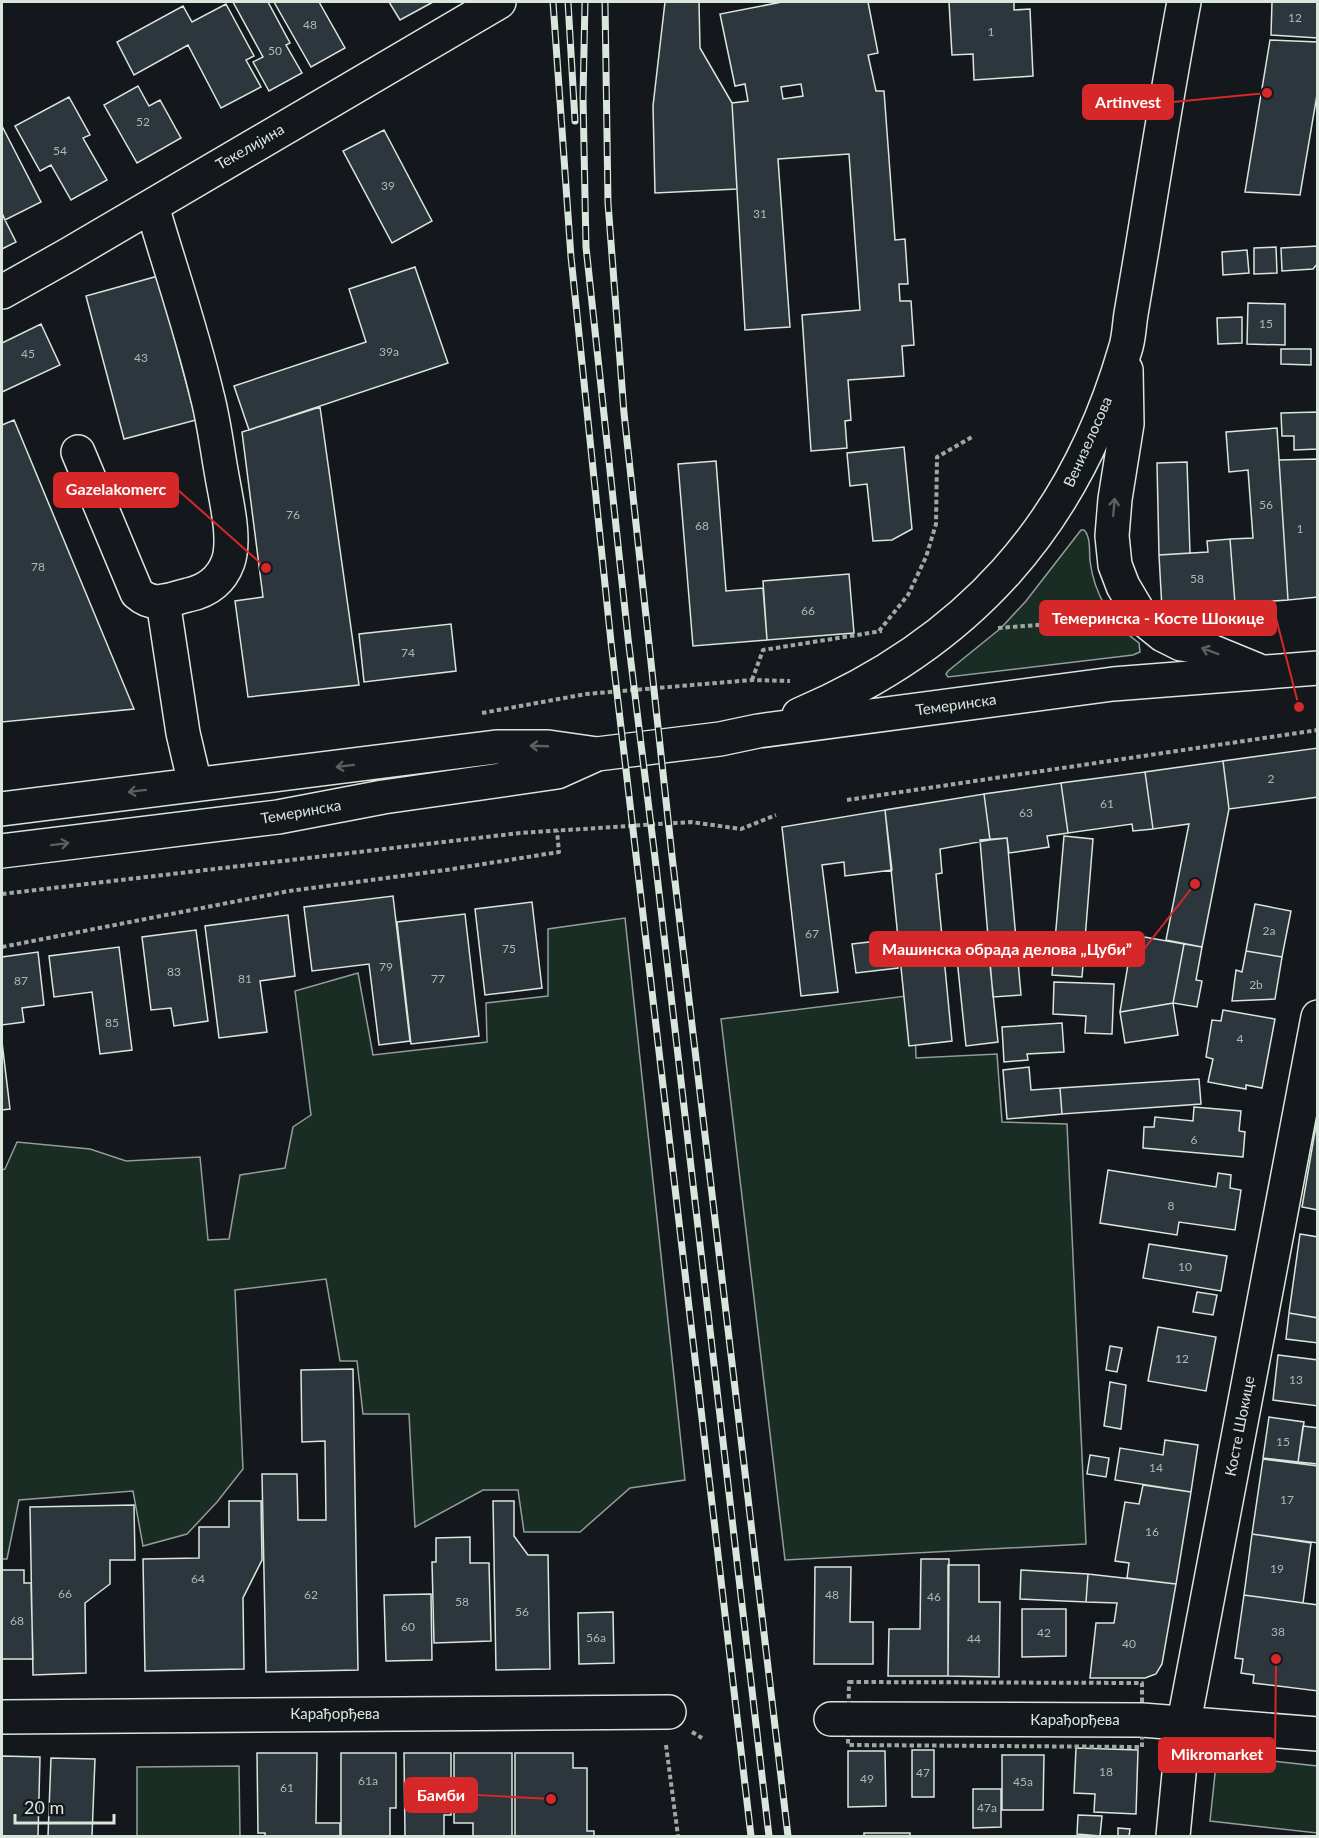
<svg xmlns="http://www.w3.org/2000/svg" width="1319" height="1838" viewBox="0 0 1319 1838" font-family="Lato,sans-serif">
  <rect width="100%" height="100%" fill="#14181c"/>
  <path fill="#1a2d24" stroke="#939e99" stroke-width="1.5" d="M1081 530H1084C1091 537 1089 551 1090 561 1094 594 1112 624 1139 643L1140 652 1133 655 948 677 946 674 948 671 1001 628 1026 601Z
    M625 918 685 1480 630 1488 580 1532H524L518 1490H483L415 1527 409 1414H363L357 1361H340L326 1279 235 1290 243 1469 217 1502 187 1534 143 1546 133 1491 19 1500 7 1559H2V1170L5 1169 17 1142 90 1149 126 1161 200 1157 208 1240 229 1239 240 1175 285 1168 293 1127 311 1115 295 991 358 973 373 1055 487 1042 486 1003 548 996V929Z
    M914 995 916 1058 997 1054 1002 1122 1067 1124 1086 1544 785 1560 721 1019Z
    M1217 1755 1317 1766V1833L1210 1821Z
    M239 1766 240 1836H137V1767Z"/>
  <path fill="#2c363c" stroke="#d8e6dc" stroke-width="1.5" fill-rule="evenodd" d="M233 2H268L290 43 286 45 302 73 269 91 253 62 263 57Z
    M274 2H319L345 48 311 67Z
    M389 2H433L400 20Z
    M665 2H699L700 48 732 103 737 189 655 193 653 106Z
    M782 2H868L878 53 868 55 876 91H884L895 240 905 239 908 284H899L900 301H911L914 345 902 346 904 376 848 380 851 420 845 421 847 448 811 451 802 315 860 310 849 154 778 159 790 327 745 330 732 103 748 101 745 84 735 86 720 14ZM801 84 803 96 783 99 781 87Z
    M949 2H1014V10L1030 9 1033 76 974 80 973 54 952 55Z
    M1272 2H1318V38L1271 35Z
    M226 4 254 56 246 60 261 87 221 108 188 45 134 75 117 42 183 6 192 22Z
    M1270 40 1318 42V89L1300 195 1245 192Z
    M138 86 149 106 160 100 181 138 137 163 104 105Z
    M69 97 90 135 83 138 107 180 71 200 51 165 40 171 15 126Z
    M2 126 41 202 5 220 2 213Z
    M384 130 432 221 392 243 343 151Z
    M2 214 16 242 2 249Z
    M1318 246V263L1313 269 1282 271 1281 248Z
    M1276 247 1277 273 1254 274V248Z
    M1247 250 1249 273 1223 275 1222 252Z
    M415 267 448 363 249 430 234 386 366 342 349 289Z
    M158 276 196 420 124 439 86 296Z
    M1248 303 1285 304V345L1247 344Z
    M1242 317V343L1218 344 1217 318Z
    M41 324 60 365 2 392V343Z
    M1281 349H1311V365L1281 364Z
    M320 407 359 685 248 697 235 601 263 597 242 432Z
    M1318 412V449L1294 450V436H1282L1281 413Z
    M14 420 134 709 2 722V425Z
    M1277 428 1288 600 1235 604 1230 539 1253 538 1248 470 1229 472 1226 432Z
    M904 447 912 529 892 540 873 541 867 484 850 486 847 453Z
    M1318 459V597L1288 600 1279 460Z
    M716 461 726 591 763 588 767 640 693 646 678 464Z
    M1187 462 1190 553 1159 555 1157 463Z
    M1230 539 1235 604 1162 609 1159 555 1208 552 1207 541Z
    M849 574 854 633 767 640 763 581Z
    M451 624 456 671 364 682 359 634Z
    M1318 748V797L1229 809 1223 761Z
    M1223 761 1229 809 1202 947 1166 940 1189 824 1153 829 1145 772Z
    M1145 772 1153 829 1133 831 1132 824 1068 833 1061 783Z
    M1061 783 1068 833 1047 836 1049 847 1009 853 1007 838 990 840 984 794Z
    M984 794 990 840 940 849 942 873 936 874 952 1041 909 1046 885 810Z
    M885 810 892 870 845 876 844 862 822 865 838 992 801 996 782 827Z
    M1064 836 1093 839 1082 977 1052 975Z
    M1007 838 1021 995 993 997 980 840Z
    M393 896 410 1041 379 1045 369 964 312 971 304 907Z
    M532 902 542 988 485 995 475 909Z
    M1255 904 1291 911 1282 957 1246 951Z
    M465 914 479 1036 411 1044 397 922Z
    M288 915 295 976 260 981 267 1032 219 1038 205 926Z
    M196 930 208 1021 174 1026 171 1008 151 1010 142 937Z
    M1133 935 1184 944 1173 1003 1120 1012Z
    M895 939 898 968 856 973 852 944Z
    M1184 944 1202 947 1196 980 1202 981 1197 1007 1173 1003Z
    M988 946 998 1042 966 1046 956 949Z
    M119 947 132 1050 100 1054 92 992 54 997 49 956Z
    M1246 951 1282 957 1275 999 1232 1001 1236 970 1242 972Z
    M38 952 44 1005 22 1008 24 1022 2 1025V957Z
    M1054 982 1114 984 1112 1034 1085 1033 1086 1016 1053 1014Z
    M1173 1003 1178 1035 1125 1043 1120 1012Z
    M1223 1010 1275 1019 1262 1088 1246 1085V1089L1208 1082 1213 1059 1206 1057 1212 1020 1221 1021Z
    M1062 1023 1064 1052 1027 1054 1028 1060 1004 1062 1002 1027Z
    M2 1042 10 1109 2 1110Z
    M1029 1067 1031 1090 1060 1088 1062 1114 1007 1119 1003 1070Z
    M1199 1079 1201 1104 1062 1114 1060 1088Z
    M1194 1107 1241 1111 1239 1131 1245 1132 1243 1157 1143 1148 1144 1127H1154L1155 1117 1193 1121Z
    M1318 1114V1210L1302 1207Z
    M1108 1170 1216 1187 1218 1173 1231 1175 1230 1188 1241 1190 1235 1230 1179 1222 1177 1235 1100 1223Z
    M1300 1234 1318 1237V1318L1289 1313Z
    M1149 1244 1227 1256 1221 1291 1143 1278Z
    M1197 1292 1217 1295 1213 1315 1193 1312Z
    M1289 1313 1318 1318V1343L1286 1339Z
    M1158 1327 1216 1337 1206 1391 1148 1381Z
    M1110 1346 1122 1348 1117 1372 1106 1370Z
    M1278 1355 1318 1360V1406L1273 1400Z
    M353 1369 358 1670 266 1672 262 1474H297L298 1520H326L325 1441 302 1442 301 1370Z
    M1110 1382 1126 1385 1121 1429 1104 1426Z
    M1269 1417 1304 1422 1298 1462 1263 1458Z
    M1303 1426 1318 1428V1464L1298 1462Z
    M1165 1440 1198 1445 1191 1492 1115 1480 1120 1448 1163 1455Z
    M1090 1455 1109 1458 1106 1477 1087 1474Z
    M1263 1459 1318 1466V1543L1252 1534Z
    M1143 1485 1191 1492 1176 1584 1127 1578 1129 1563 1115 1561 1125 1502 1139 1504Z
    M229 1501H261L262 1560 243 1598 244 1669 145 1671 143 1559 199 1558V1527H229Z
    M493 1501H514V1536L528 1555H548L550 1669 496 1670Z
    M134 1505 135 1560H110V1584L85 1603 86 1673 33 1675 30 1507Z
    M1252 1534 1311 1543 1303 1603 1244 1595Z
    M470 1537V1563H489L491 1641 434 1643 432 1562H436V1538Z
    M921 1559H949L948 1676H888L889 1629H920Z
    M948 1565H979V1602H1000L999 1677 948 1676Z
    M815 1567H851L850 1622H873V1664H814Z
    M2 1570H24V1583H31L33 1659H2Z
    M1021 1570 1088 1574 1086 1602 1020 1599Z
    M1088 1574 1176 1584 1162 1664 1156 1674 1145 1678H1090L1096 1623H1114L1117 1603 1086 1602Z
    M431 1594 432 1660 386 1661 384 1595Z
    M1244 1595 1318 1605V1691L1253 1683 1254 1675 1241 1673 1243 1659 1235 1658Z
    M1022 1609H1066V1656L1022 1657Z
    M613 1612 614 1663 579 1664 578 1613Z
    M1076 1748 1138 1750 1136 1814 1094 1812 1095 1794 1074 1793Z
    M912 1750H934V1797H912Z
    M848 1751H885L886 1806 848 1807Z
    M257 1753H317L316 1823H340V1836H265V1833H258Z
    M341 1753H396V1808H390V1836H341Z
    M404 1753H451V1815H444V1836H405Z
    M454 1753H512V1836H473V1823H454Z
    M515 1753H573V1768H587V1831H594V1836H515Z
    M1002 1755H1044L1043 1810H1002Z
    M2 1756 40 1757 38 1836H2Z
    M51 1758 95 1759 92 1836H48Z
    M973 1789H1001V1827L973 1828Z
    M1078 1815 1102 1816 1100 1836 1077 1834Z
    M1118 1828 1130 1829 1129 1836H1118Z
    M864 1833H910V1836H864Z"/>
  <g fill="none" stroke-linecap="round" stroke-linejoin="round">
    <defs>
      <path id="minor" d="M2 292 68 255 499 2
        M78 452 137 593C154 608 167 600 188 595 207 591 221 581 228 562 236 539 226 500 222 476 217 449 214 421 207 395 192 331 170 268 152 206
        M163 601 183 733 195 784
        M2 1717 669 1712
        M831 1719 1142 1720 1318 1734
        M1173 1836 1184 1722 1318 1017"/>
      <path id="major" d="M1126 370 1127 424 1115 499 1112 536 1115 565 1123 586 1142 618 1163 635 1181 644 1201 647 1257 670
        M799 715C967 644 1074 526 1125 350 1129 339 1129 326 1131 314 1135 291 1139 267 1143 243 1156 162 1169 82 1184 2
        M2 809 496 747H548L597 754 720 739 758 731 1113 684 1318 668
        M2 851 278 817 383 797 557 772 597 754"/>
    </defs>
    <use href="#minor" stroke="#d8e6dc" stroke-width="36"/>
    <use href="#major" stroke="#d8e6dc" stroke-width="36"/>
    <path stroke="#9da8a2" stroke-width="4" stroke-dasharray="4.5 3" stroke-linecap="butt" d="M998 628 1104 620
      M879 631 908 595 926 557 936 524 937 457 972 437
      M752 680 763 650 882 631
      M482 713 586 694 752 680 790 681
      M847 800 1318 730
      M2 894 520 833 691 822 741 829 776 815
      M2 947 289 891 446 870 559 852 557 831
      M849 1682 1142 1683V1747L848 1745Z
      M692 1732 702 1738
      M666 1745 678 1836"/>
    <use href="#minor" stroke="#14181c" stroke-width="33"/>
    <use href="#major" stroke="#14181c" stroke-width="33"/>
    <defs>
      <path id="rail" d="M553 2 571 257 611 642 751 1836
        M568 2 575 121
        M585 2 583 97 586 247 628 638 655 858 769 1836
        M605 2 608 203 624 413 672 856 788 1836"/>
    </defs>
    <use href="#rail" stroke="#d8e6dc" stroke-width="7"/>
    <use href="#rail" stroke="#14181c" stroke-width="4.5" stroke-dasharray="14" stroke-linecap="butt"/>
  </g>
  <defs><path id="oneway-shaft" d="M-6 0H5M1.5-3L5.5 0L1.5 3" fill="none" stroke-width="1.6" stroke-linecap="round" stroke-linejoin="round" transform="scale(1.5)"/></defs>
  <g stroke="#59605f">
    <use href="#oneway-shaft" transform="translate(1114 507) rotate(-85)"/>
    <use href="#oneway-shaft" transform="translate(1210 651) rotate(-159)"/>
    <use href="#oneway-shaft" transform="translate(539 746) rotate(-178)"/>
    <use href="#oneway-shaft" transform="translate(345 766) rotate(173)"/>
    <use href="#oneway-shaft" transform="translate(137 791) rotate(173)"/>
    <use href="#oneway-shaft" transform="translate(60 844) rotate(-7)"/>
  </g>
  <g text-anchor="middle" stroke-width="4.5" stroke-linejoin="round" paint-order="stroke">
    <g font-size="12" fill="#adbab4">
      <text x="1295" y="22">12</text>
      <text x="310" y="29">48</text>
      <text x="991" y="36">1</text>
      <text x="275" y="55">50</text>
      <text x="143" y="126">52</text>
      <text x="60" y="155">54</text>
      <text x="388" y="190">39</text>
      <text x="760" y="218">31</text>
      <text x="1266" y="328">15</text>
      <text x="389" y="356">39a</text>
      <text x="28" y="358">45</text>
      <text x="141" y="362">43</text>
      <text x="1266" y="509">56</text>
      <text x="293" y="519">76</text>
      <text x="702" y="530">68</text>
      <text x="1300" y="533">1</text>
      <text x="38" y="571">78</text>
      <text x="1197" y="583">58</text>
      <text x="808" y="615">66</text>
      <text x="408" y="657">74</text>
      <text x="1271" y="783">2</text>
      <text x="1107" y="808">61</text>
      <text x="1026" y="817">63</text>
      <text x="1269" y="935">2a</text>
      <text x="812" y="938">67</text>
      <text x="509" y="953">75</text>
      <text x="386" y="971">79</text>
      <text x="174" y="976">83</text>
      <text x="245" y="983">81</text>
      <text x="438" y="983">77</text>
      <text x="21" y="985">87</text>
      <text x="1256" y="989">2b</text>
      <text x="112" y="1027">85</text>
      <text x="1240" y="1043">4</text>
      <text x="1194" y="1144">6</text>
      <text x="1171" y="1210">8</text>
      <text x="1185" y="1271">10</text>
      <text x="1182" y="1363">12</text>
      <text x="1296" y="1384">13</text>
      <text x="1283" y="1446">15</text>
      <text x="1156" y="1472">14</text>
      <text x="1287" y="1504">17</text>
      <text x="1152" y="1536">16</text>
      <text x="1277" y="1573">19</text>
      <text x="198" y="1583">64</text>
      <text x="65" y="1598">66</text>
      <text x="311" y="1599">62</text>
      <text x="832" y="1599">48</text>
      <text x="934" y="1601">46</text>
      <text x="462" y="1606">58</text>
      <text x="522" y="1616">56</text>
      <text x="17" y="1625">68</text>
      <text x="408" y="1631">60</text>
      <text x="1278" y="1636">38</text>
      <text x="1044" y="1637">42</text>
      <text x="596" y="1642">56a</text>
      <text x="974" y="1643">44</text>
      <text x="1129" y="1648">40</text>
      <text x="1106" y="1776">18</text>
      <text x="923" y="1777">47</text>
      <text x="867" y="1783">49</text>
      <text x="368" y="1785">61a</text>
      <text x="1023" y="1786">45a</text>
      <text x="287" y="1792">61</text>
      <text x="987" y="1812">47a</text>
    </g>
    <g font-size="15" fill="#d8e6dc" stroke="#14181c">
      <text transform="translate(250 147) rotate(-30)" y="5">Текелијина</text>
      <text transform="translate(1088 442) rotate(-66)" y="5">Венизелосова</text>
      <text transform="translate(956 705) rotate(-8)" y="5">Темеринска</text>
      <text transform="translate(301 812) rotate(-10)" y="5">Темеринска</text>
      <text transform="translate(1240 1426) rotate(-79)" y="5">Косте Шокице</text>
      <text x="335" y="1719">Карађорђева</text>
      <text x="1075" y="1725">Карађорђева</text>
    </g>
  </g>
  <path fill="none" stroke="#d62828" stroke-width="2" d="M1267 93L1173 102M266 568L178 490M1299 707L1276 618M1195 884L1144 949M1276 1659L1275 1755M551 1799L477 1795"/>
  <g fill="#d62828" stroke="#14181c" stroke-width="2">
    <circle cx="1267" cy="93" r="6"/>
    <circle cx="266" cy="568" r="6"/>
    <circle cx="1299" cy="707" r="6"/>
    <circle cx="1195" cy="884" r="6"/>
    <circle cx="1276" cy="1659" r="6"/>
    <circle cx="551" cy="1799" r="6"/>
  </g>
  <g fill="#d62828" stroke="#d62828" stroke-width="2">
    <rect x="1083" y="85" width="90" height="34" rx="6"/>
    <rect x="54" y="473" width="124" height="34" rx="6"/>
    <rect x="1040" y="601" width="236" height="34" rx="6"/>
    <rect x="870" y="932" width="274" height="34" rx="6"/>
    <rect x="1159" y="1738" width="116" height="34" rx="6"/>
    <rect x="405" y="1778" width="72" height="34" rx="6"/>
  </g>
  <g font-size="16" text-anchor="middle" font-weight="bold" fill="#fff">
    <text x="1128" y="108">Artinvest</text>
    <text x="116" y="495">Gazelakomerc</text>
    <text x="1158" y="624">Темеринска - Косте Шокице</text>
    <text x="1007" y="955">Машинска обрада делова „Цуби”</text>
    <text x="1217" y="1760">Mikromarket</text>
    <text x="441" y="1801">Бамби</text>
  </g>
  <rect width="1319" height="1838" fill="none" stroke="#d8e6dc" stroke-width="6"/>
  <path d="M15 1814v9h99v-9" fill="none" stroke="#d8e6dc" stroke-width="3"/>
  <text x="24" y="1814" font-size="18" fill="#d8e6dc" stroke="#14181c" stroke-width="4.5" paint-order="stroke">20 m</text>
</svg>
